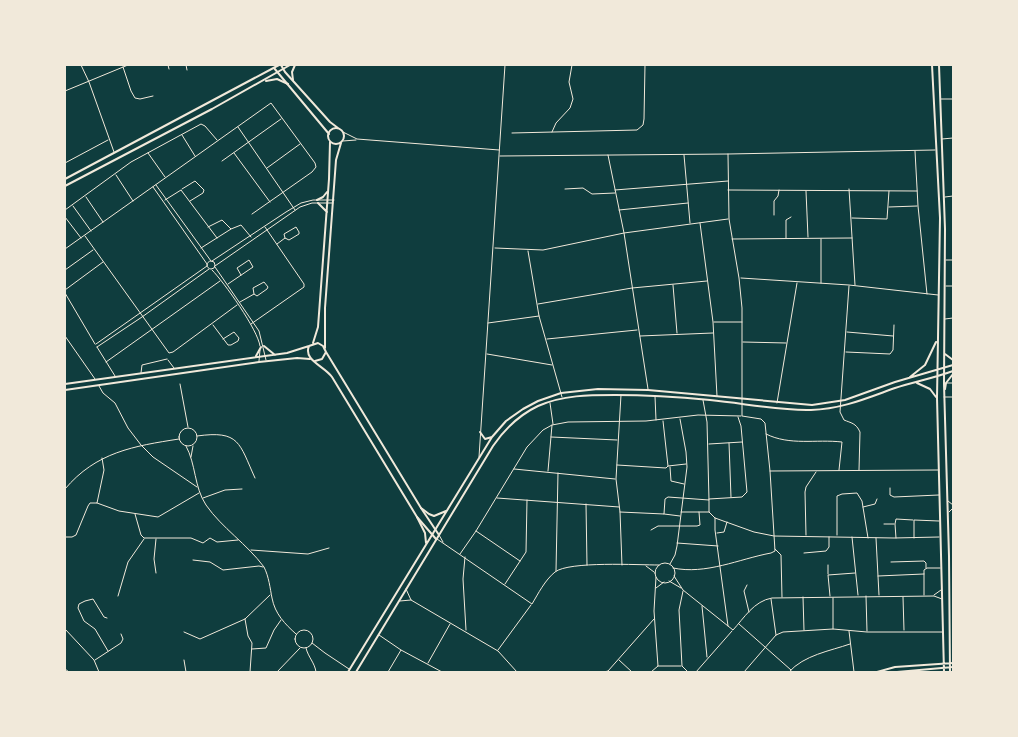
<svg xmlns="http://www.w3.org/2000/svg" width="1018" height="737" viewBox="0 0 1018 737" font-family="'Zilla Slab',serif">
  <rect width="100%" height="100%" fill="#0f3d3e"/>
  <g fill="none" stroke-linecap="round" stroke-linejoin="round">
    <path stroke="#f1e9da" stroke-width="1" d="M81 65 89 82 114 152
      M168 65 169 69
      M186 65 187 70
      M123 67 131 91 135 98 140 99 153 96
      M65 91 128 65
      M941 99H953
      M238 127 295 210
      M343 132 357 139 499 150
      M552 132 556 123 570 108 573 99 569 82 572 65
      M512 133 637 130 643 125 644 119 645 65
      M182 135 195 156
      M942 139 953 138
      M343 141 356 140
      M915 151 918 206 927 294
      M148 153 165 177
      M234 153 270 202
      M608 155 624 233 648 389
      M684 155 690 223
      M500 156 728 154 935 150
      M222 161 281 119
      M65 163 108 140
      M267 168 300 144
      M116 175 133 201
      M156 185 211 261
      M153 187 207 264
      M182 189 195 181 204 190 203 193 190 201
      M565 189 583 188 592 194 615 193
      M849 189 855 285
      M615 190 728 181
      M728 190 917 191
      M806 191 808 237
      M86 197 103 222
      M945 197 953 196
      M165 200 181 190 217 238
      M73 206 91 231
      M889 207 917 206
      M65 210 131 162 201 124 205 126 217 140
      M619 210 688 203
      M774 215V201L778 196 779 190
      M65 217 81 238
      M852 218 887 219 889 191
      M700 223 713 322 717 396
      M231 229 241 225 251 237
      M85 236 169 353 173 352 237 305
      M786 238V220L791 217
      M732 239 852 238
      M821 239V283
      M277 244 285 238 289 240 299 234V232L296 227 284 234 285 238
      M201 248 231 229 222 220 208 227
      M495 248 543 250 624 233 728 219
      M65 249 271 103 315 163 316 167 312 172 252 214
      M528 251 539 316 562 397
      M946 260H953
      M207 265a4 4 0 1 1 8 0a4 4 0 1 1-8 0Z
      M212 261 286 212 301 203 313 200H334
      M215 266 300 207 312 203H333
      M215 267 259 331 266 360
      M65 270 93 250
      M212 270C224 282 258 330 260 346
      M741 278 849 285 938 295
      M228 284 253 267 249 260 237 268 241 275
      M673 285 677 333
      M849 286 840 412 844 420C851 423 856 423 860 432L859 470
      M946 286H953
      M65 290 103 262
      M65 293 95 344
      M240 302 254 294 257 296 267 289 268 287 264 282 253 288 254 294
      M538 304 632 288 707 281
      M945 319 953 318
      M714 322H742
      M488 323 539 316
      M251 324 304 287V284L265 227
      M213 325 228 345H231L238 341 239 338 234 332 223 339
      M847 332 893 336
      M65 336 95 379
      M640 336 713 333
      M547 339 637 330
      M743 342 786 343
      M96 344 207 266
      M97 347 142 317 209 269
      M97 347 115 376
      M846 352 890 354 893 350 894 325
      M487 354 552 365
      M168 360 174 368
      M259 361 260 350
      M106 362 220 281
      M141 373 142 365 167 359
      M946 383H953
      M180 384 188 427
      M99 386 103 393 115 403 128 428 141 445 153 457 197 487
      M621 395 616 479 620 512 622 565
      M655 396 656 420
      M944 397H953
      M550 403 553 424
      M777 403 797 283
      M663 421 668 466
      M179 437a9 9 0 1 1 18 0a9 9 0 1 1-18 0Z
      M766 434C790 446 816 439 842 442L839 470
      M197 436C240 430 239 443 255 478
      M551 437 617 440
      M729 443 731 497
      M709 444 742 442
      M186 446C196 464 194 487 206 505 222 528 247 544 264 567 269 577 270 588 272 598 275 614 285 624 296 634
      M191 457 193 446
      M479 457 505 65
      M617 465 666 468 668 466 686 464
      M670 467 671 481 684 484
      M514 469 615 479
      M548 471 552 425
      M770 471 939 470
      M890 488V495L894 497 939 495
      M65 489C96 452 134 446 179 439
      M203 498 225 490 242 489
      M497 498 619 507
      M709 499 742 497 747 492 741 426 738 417
      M709 500V512L715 518 754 532 774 536 894 538 939 537
      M948 501 953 505
      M97 503 119 511 158 517 199 493
      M586 504 587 565
      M863 507 875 504 877 499
      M620 512 664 514 665 499 668 497 709 500 707 422 703 400
      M681 512H709
      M949 512 953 508
      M135 514 141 535 144 538H191L203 543 210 538 217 542 238 540
      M664 514 680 516
      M715 518V530L728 626
      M884 524H894
      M651 530 658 526H697L700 525 699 512
      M476 531 520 561
      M717 533 724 532 727 522
      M439 535 443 542
      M806 535 805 492 806 487 816 472
      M837 535V496L842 494 857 493 862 501 868 538
      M65 537H72L76 535 88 506 90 503H97L104 470 102 458
      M852 537 858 595
      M876 538 879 595
      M896 538 895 524 896 519 913 520
      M914 538V520L939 521
      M437 539 532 604C538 594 545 580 555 572 569 561 638 565 659 565
      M677 543 718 546
      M775 549 781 555 782 597
      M251 550 308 554 329 548
      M804 553 826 551 829 547V537
      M460 554 476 531 527 447 543 430 552 425 568 422 646 421 698 415 741 416
      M465 557 463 579 466 630
      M193 560 210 562 223 570 259 566 263 567
      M891 562 924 561 926 563V568
      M655 573a10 10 0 1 1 20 0a10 10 0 1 1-20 0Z
      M670 564 675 555 677 546 687 467 686 452 680 419
      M828 565V574
      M646 566 654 572
      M673 568C706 575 739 559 771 553L775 551 770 471 765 423 761 419 742 416V308L739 278 729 219 728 154
      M556 571 558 473
      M156 573 154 559 156 539
      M674 576 683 590 733 630C744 618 754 601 772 598L934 596 942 599
      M878 576 924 574
      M669 581 681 588
      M505 584 526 552 527 500
      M747 585 744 591 749 612
      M656 588 664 582
      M406 589 411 600 498 651 517 672
      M683 591 679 610 682 666 688 672
      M924 595V570L927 568H940
      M934 595 941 590
      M118 596 128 562 144 539
      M830 596 828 575 855 573
      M866 596 867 631
      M803 597 804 630
      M903 597 904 630
      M833 598V629
      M771 599 776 635
      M400 601 411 600
      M702 606 707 657
      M107 618 104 617 93 599 85 601 79 604 78 608 84 621 95 629 108 651
      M245 619 248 636 252 643 250 672
      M739 624 791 670
      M65 629 94 660 99 672
      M295 639a9 9 0 1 1 18 0a9 9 0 1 1-18 0Z
      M849 631 854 672
      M184 632 200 639 245 619 270 595
      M379 635 401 650
      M312 643 325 653 349 669
      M306 648C308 657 315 663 316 672
      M252 649 266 648 274 630 281 620
      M498 650 531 605
      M95 660 121 643 123 639 121 634
      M184 660 186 672
      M619 660 632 672
      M428 663 450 624
      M658 666H681
      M65 669 69 672
      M277 672 300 648
      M388 672 401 650 442 672
      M604 672 608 671 654 619
      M651 672 658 666 654 611 656 577
      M696 672 732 631
      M744 672 776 635 783 632 833 629 867 632H942
      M789 672C804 655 830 651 850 644"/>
    <path stroke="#f1e9da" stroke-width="2" d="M281 65 285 72 330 122 338 128
      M274 68 329 134
      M328 136a8 8 0 1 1 16 0a8 8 0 1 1-16 0Z
      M317 200 323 197 327 192
      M318 203 327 212
      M313 343 318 327 329 179 330 142
      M264 346 275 355
      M325 348V308L336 160 341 143
      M326 352 421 508 439 535
      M256 356 261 347
      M315 361 322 359 326 352 323 346 318 343 309 346C303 360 324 366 332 377L417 517 436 539
      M65 384 287 353 309 346
      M65 390 259 362 297 358 310 359"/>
    <path stroke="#f1e9da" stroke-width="2" d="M932 65 940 218 937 398 944 672
      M939 65 945 229 944 384 949 556 950 672
      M293 80 292 72 295 65
      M266 81 277 79 288 84
      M65 179 279 65
      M65 186 212 109 290 65
      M945 354 953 360
      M910 377 925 365 936 342
      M917 383 930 389 936 397
      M945 389 946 383 953 374
      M480 432 485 439 492 437
      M421 508 429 514 434 516 446 511
      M417 517 425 533 426 543
      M348 672 492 437 506 421 523 409 538 401 561 393 598 389 648 390 812 405 845 400 895 382 953 365
      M356 672 493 446C504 430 519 415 538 406 563 395 589 395 615 395 647 395 679 397 710 400 743 403 778 411 811 410 842 409 867 398 895 388 914 382 934 378 953 371
      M877 672 895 667 953 663
      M897 672 953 667"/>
  </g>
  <rect width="1018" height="737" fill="none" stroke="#f1e9da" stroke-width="132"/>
</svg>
